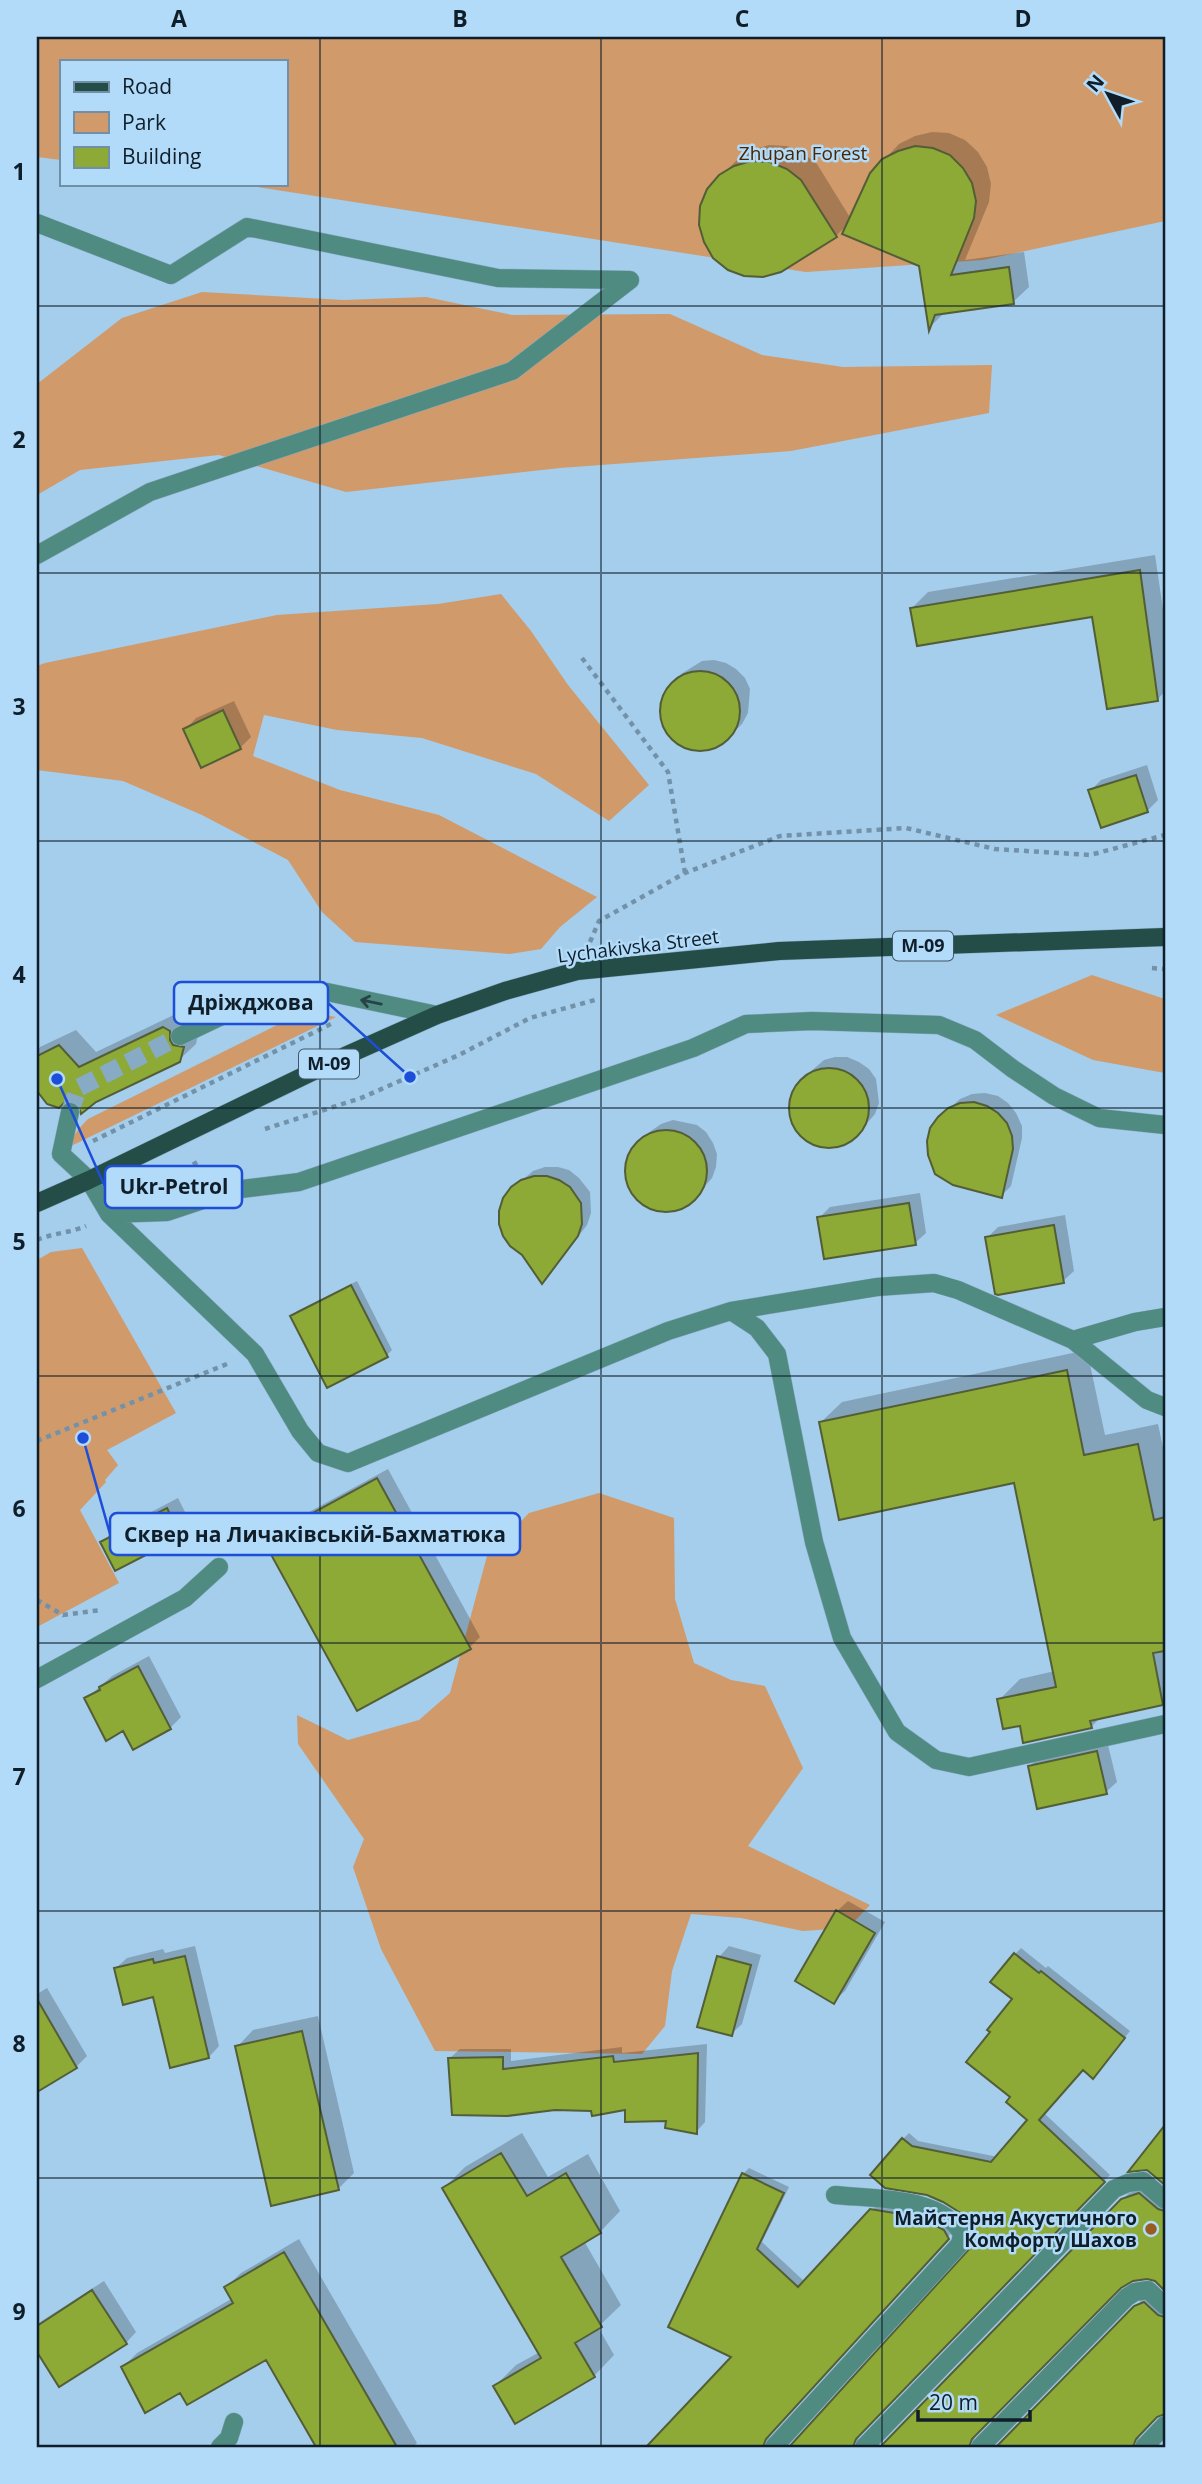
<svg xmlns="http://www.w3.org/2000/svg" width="1202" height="2484" viewBox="0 0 1202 2484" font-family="'Open Sans',sans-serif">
  <rect width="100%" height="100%" fill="#a5cdec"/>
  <path fill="#d09a6a" d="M37 37H1165V221L983 260 806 272 238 184H285V61H61V160L37 157Z
    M202 292 344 300 426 297 512 315 670 314 762 355 843 367 992 365 989 413 791 451 560 468 346 492 219 455 80 470 37 495V384L122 318Z
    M501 594 531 631 568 685 649 785 609 821 536 774 422 738 337 730 264 715 253 756 340 790 439 815 597 897 560 927 541 949 510 954 355 942 322 912 288 860 202 815 123 781 37 770V666L45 663 277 615 438 604Z
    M1092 975 1165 999V1073L1093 1060 996 1015Z
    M317 1014 336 1017 71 1146C73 1134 80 1127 88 1119L293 1017Z
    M82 1248 176 1413 107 1450 118 1465 105 1480 106 1482 80 1510 119 1583 37 1627V1260L51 1252Z
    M599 1493 674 1518 675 1599 694 1663 731 1680 765 1686 803 1768 748 1846 870 1905 848 1928 803 1931 741 1918 691 1914 672 1971 665 2026 642 2054 435 2051 381 1949 353 1867 364 1839 298 1744 297 1715 348 1740 419 1720 450 1693 487 1556 529 1513Z"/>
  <path fill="#0003" d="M932 132 949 133 965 140 978 152 987 167 991 184 989 202 965 260 1024 252 1029 287 1013 302 944 313 930 327 921 265 850 222 836 236 720 177 737 160 752 150 769 145 787 146 803 153 817 164 851 219 883 161 899 144 915 136Z
    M1155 555 1165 623V691L1158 699 1108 707 1094 615 912 608 928 592Z
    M714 660 726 663 736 669 745 678 750 689 748 713 742 724 721 744 710 748 698 750 686 747 675 741 667 732 662 721 661 709 670 686 681 674 702 661Z
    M234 701 251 737 240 748 202 765 186 729 196 718Z
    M1147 765 1158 800 1147 811 1090 791 1101 780Z
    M180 1012 185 1014V1024L189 1029 199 1031 196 1044 179 1060 80 1103 73 1099 48 1103 37 1088V1051L40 1047 76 1030 96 1052Z
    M835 1057H847L859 1062 869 1069 876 1079 879 1103 875 1114 856 1136 834 1146 810 1142 800 1135 790 1113V1101L794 1089 802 1079 824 1060Z
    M985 1093 998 1096 1008 1103 1016 1113 1022 1126V1138L1011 1186 1001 1196 939 1118 960 1099 972 1094Z
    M673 1120 697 1125 706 1132 713 1143 717 1154 716 1167 712 1178 693 1200 683 1207 670 1210H658L647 1206 637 1198 627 1183V1164L632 1152 651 1131 661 1124Z
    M545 1167H558L569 1170 579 1178 590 1192 591 1213 587 1225 551 1272 512 1189 533 1171Z
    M920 1193 926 1233 915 1243 819 1218 830 1207Z
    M1065 1215 1074 1271 1063 1281 987 1238 998 1227Z
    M357 1281 392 1350 387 1355 328 1386 292 1316 297 1311Z
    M1087 1350 1105 1435 1158 1424 1165 1457V1701L1162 1704 1101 1717 1091 1727 1021 1724 999 1700 1020 1679 1055 1671 1016 1481 821 1422 842 1402Z
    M388 1469 480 1637 469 1648 265 1541 276 1530Z
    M178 1498 191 1524 180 1535 116 1569 102 1542 113 1532Z
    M149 1656 181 1717 170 1728 124 1729 87 1698 112 1676Z
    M1107 1741 1117 1782 1106 1792 1030 1766 1041 1755Z
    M848 1901 885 1922 845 1991 834 2001 837 1911Z
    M195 1946 219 2046 209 2057 155 1995 116 1968 127 1958 163 1949 165 1953Z
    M729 1946 761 1955 742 2024 731 2034 719 1957Z
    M1021 1948 1046 1968 1048 1966 1130 2031 1099 2070 1083 2068 1044 2113 1110 2175 862 2431 858 2438 861 2447H792L970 2253 975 2230 903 2139 909 2133 918 2141 998 2157 1029 2119 1012 2097 1015 1954Z
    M47 1988 87 2056 76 2067 37 2090V1994Z
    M318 2016 354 2173 338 2189 237 2047 253 2030Z
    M707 2044 705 2122 696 2132 668 2119 626 2108 593 2109 450 2058 460 2049H511V2061L622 2047V2053Z
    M522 2133 548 2177 588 2154 620 2211 600 2232 584 2241 621 2305 598 2327 614 2355 594 2376 495 2386 516 2365 540 2352 444 2188 465 2167Z
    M749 2168 789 2187 762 2242 805 2282 878 2204 926 2211 954 2230 771 2431 768 2443 772 2447H705L702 2444 699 2447H649L734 2356 743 2174Z
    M1146 2188 1165 2203V2290L1153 2278 1133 2279 1120 2286 978 2431 974 2438 977 2447H882L1129 2193Z
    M299 2239 417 2443 413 2447H318L267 2358 181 2391 123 2367 137 2353 233 2298 226 2287 241 2273Z
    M104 2281 136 2332 126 2343 60 2385 37 2349V2324Z
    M1151 2297 1165 2309V2413L1158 2415 1139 2436V2444L1142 2447H998L1142 2300Z"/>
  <path fill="#8da936" stroke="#535e37" stroke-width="2" d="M915 146 933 148 950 155 963 168 972 183 976 201 974 218 951 275 1009 267 1014 304 935 315 929 331 919 266 842 234 870 173 882 159 898 151Z
    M751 161 770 162 787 169 801 180 837 237 781 272 763 277 744 276 728 270 713 258 704 242 699 225 700 206 707 189 719 175 734 166Z
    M1140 570 1158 701 1107 709 1092 617 917 646 910 608Z
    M660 711a40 40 0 1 1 80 0a40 40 0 1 1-80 0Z
    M223 710 241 749 201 768 183 729Z
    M1136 775 1148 812 1101 828 1088 790Z
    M163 1027 170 1031V1040L173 1045 184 1047 180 1062 96 1102 81 1114 78 1104 73 1101H66L59 1108 47 1104 37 1091V1056L59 1045 79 1067Z
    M789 1108a40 40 0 1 1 80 0a40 40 0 1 1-80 0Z
    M974 1102 987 1106 998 1113 1007 1123 1012 1136 1013 1149 1002 1198 953 1185 935 1174 928 1155 927 1141 930 1128 938 1117 948 1108 960 1103Z
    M625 1171a41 41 0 1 1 82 0a41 41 0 1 1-82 0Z
    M534 1176H547L559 1180 570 1187 581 1203 582 1224 578 1236 542 1284 522 1255 510 1246 503 1236 499 1224V1211L503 1198 511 1187 521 1180Z
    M909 1203 916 1245 824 1259 817 1217Z
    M1054 1225 1064 1283 998 1295 995 1294 985 1237Z
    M351 1285 388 1357 327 1388 290 1316Z
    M1067 1370 1084 1455 1138 1444 1154 1520 1165 1517V1651L1153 1653 1163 1705 1090 1721 1092 1728 1023 1743 1020 1726 1003 1729 997 1699 1056 1687 1014 1483 839 1520 819 1422Z
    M377 1478 471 1649 357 1711 263 1540Z
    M167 1508 181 1537 115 1571 100 1542Z
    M138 1666 171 1729 133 1750 123 1731 106 1741 84 1698 100 1690 99 1687Z
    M1097 1751 1107 1794 1037 1809 1028 1766Z
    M836 1910 875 1933 834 2004 795 1981Z
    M1014 1953 1039 1973 1041 1971 1125 2038 1093 2079 1083 2070 1039 2120 1105 2182 856 2439 853 2447H789L971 2247 973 2231 959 2212 943 2202 927 2195 885 2188 870 2175 902 2138 912 2146 991 2162 1027 2120 1006 2102 1010 2097 966 2062 990 2032 987 2030 1012 1999 990 1982Z
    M185 1956 209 2058 170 2068 153 1997 123 2005 114 1968 153 1959 154 1963Z
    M717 1956 751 1965 732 2036 697 2027Z
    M37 1999 77 2068 37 2092Z
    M302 2031 339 2190 271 2206 235 2046Z
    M698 2053 697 2134 665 2128 666 2121 625 2122V2110L592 2116 591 2111 555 2110 507 2116 452 2115 448 2058 503 2057V2069L613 2056 614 2062Z
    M1165 2125V2185L1147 2170 1128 2172Z
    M501 2153 527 2196 566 2173 601 2233 561 2257 602 2327 575 2343 595 2377 515 2424 493 2386 541 2358 442 2188Z
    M742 2173 784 2193 757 2249 798 2287 870 2209 919 2217 944 2230 949 2239 766 2439 763 2447H646L731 2357 668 2327Z
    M1139 2193 1158 2209 1165 2211V2291L1155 2281 1147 2279 1133 2281 1121 2288 972 2439 969 2447H880L1121 2199Z
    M284 2252 397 2447H316L266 2360 187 2405 180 2393 145 2413 121 2367 233 2303 224 2287Z
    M92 2290 127 2344 59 2387 37 2352V2326Z
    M1144 2302 1158 2315 1165 2317V2414L1157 2417 1136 2439 1133 2447H996L1134 2306Z"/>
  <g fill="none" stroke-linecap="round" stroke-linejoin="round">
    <path stroke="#87aac5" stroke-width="18" stroke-dasharray="18 9" stroke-linecap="butt" d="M70 1112 78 1088 180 1036"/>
    <defs>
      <path id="minor" d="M37 223 171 275 247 227 498 278 630 280 512 371 150 492 37 555
        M180 1036 253 1001 291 995 327 992 437 1015
        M70 1112 61 1154 89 1180 109 1214 255 1354 300 1431 318 1453 348 1463 668 1331 731 1311 877 1287 934 1283 958 1290 1073 1340 1147 1400 1165 1407
        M109 1214 167 1212 233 1190 299 1182 693 1048 746 1024 812 1021 939 1025 975 1040 1013 1069 1054 1096 1099 1118 1165 1125
        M731 1311 757 1328 777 1354 814 1542 842 1638 897 1732 936 1760 969 1767 1165 1724
        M1073 1340 1135 1322 1165 1317
        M37 1679 185 1598 219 1567
        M220 2447 229 2438 234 2422
        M774 2447 960 2244 962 2234C941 2196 874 2199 835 2195
        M864 2447 1114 2189 1128 2183 1143 2181 1165 2200
        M980 2447 1127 2297 1135 2292 1148 2290 1165 2306
        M1144 2447 1165 2425"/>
      <path id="major" d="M37 1203 89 1180 345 1056 437 1015 505 991 577 971 779 951 1165 937"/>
    </defs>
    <use href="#minor" stroke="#87aac5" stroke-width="19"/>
    <use href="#major" stroke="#87aac5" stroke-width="19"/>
    <path stroke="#7292aa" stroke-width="4.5" stroke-dasharray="5 5" stroke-linecap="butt" d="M582 658 668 772 685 873
      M590 942 599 921 685 873 780 836 906 828 995 849 1090 855 1165 835
      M1152 968 1165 969
      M265 1129 361 1098 459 1055 530 1018 595 1000
      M93 1141 333 1023
      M167 1180 201 1160
      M37 1240C53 1233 70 1233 86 1226
      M37 1441 227 1364
      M37 1600 63 1615 101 1610"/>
    <use href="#minor" stroke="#508b81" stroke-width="18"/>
    <use href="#major" stroke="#234d46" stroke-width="18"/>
  </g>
  <defs><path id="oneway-shaft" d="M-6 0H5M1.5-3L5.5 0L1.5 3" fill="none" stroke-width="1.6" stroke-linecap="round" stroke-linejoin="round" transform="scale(1.75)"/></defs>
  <use stroke="#264448" href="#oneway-shaft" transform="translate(371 1002) rotate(-168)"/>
  <path fill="none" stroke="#0f1e29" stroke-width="2" stroke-opacity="0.55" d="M320 37V2447M601 37V2447M882 37V2447M37 306H1165M37 573H1165M37 841H1165M37 1108H1165M37 1376H1165M37 1643H1165M37 1911H1165M37 2178H1165"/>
  <circle fill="#985c1e" stroke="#b2daf9" stroke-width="2.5" cx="1151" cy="2229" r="7"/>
  <g text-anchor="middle" stroke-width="5" stroke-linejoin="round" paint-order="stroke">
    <g fill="#b2daf9" stroke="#405667" stroke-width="2">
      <rect x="893" y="931.5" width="60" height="29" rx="5"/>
      <rect x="299" y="1049.5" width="60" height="29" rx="5"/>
    </g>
    <g font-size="18" font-weight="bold" fill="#0f1e29">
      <text x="923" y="952">М-09</text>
      <text x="329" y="1070">М-09</text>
    </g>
    <g font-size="19" fill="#482602" stroke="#b2daf9">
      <text x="803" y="160">Zhupan Forest</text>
    </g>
    <g font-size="19" fill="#0f1e29" stroke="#b2daf9">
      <text transform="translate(638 946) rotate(-7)" y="7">Lychakivska Street</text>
    </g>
    <g font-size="19" font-weight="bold" fill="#0f1e29" stroke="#b2daf9" text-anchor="end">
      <text x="1137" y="2225">Майстерня Акустичного<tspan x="1137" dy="22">Комфорту Шахов</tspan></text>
    </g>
  </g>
  <path fill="none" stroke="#1d4ed8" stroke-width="2.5" d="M410 1077L328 1003M57 1079L105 1187M83 1438L110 1534"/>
  <g fill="#1d4ed8" stroke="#b2daf9" stroke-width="2.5">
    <circle cx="410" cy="1077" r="7"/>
    <circle cx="57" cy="1079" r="7"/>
    <circle cx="83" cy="1438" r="7"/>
  </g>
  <g fill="#b2daf9" stroke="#1d4ed8" stroke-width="2.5">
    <rect x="174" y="982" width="154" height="42" rx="7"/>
    <rect x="105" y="1166" width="137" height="42" rx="7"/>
    <rect x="110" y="1513" width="410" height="42" rx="7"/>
  </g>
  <g font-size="21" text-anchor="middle" font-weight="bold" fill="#0f1e29">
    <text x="251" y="1010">Дріжджова</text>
    <text x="174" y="1194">Ukr-Petrol</text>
    <text x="315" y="1542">Сквер на Личаківській-Бахматюка</text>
  </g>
  <rect width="1202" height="2484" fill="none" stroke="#b2daf9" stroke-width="77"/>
  <rect x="60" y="60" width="228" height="126" fill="#b2daf9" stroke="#718fa6" stroke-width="2"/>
  <rect x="74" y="82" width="35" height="10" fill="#234d46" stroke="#718fa6" stroke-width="2"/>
  <text x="122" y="94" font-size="21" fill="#0f1e29">Road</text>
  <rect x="74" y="112" width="35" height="21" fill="#d09a6a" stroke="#718fa6" stroke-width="2"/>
  <text x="122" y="130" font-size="21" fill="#0f1e29">Park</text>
  <rect x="74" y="147" width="35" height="21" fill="#8da936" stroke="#718fa6" stroke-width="2"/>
  <text x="122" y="164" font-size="21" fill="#0f1e29">Building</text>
  <g transform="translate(1108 94) rotate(310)" stroke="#b2daf9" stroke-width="5" paint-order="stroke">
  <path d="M0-5L12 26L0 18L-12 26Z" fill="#0f1e29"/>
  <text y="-10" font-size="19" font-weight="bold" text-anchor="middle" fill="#0f1e29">N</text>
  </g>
  <path d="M918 2410v10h112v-10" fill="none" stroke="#0f1e29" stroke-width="3.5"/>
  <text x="929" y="2410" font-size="21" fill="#0f1e29" stroke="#b2daf9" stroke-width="5" paint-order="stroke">20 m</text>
  <rect x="38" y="38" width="1126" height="2408" fill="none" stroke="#0f1e29" stroke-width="2.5"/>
  <g font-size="23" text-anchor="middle" font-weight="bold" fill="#0f1e29">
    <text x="179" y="27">A</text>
    <text x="460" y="27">B</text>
    <text x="742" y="27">C</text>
    <text x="1023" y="27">D</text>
    <text x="19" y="180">1</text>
    <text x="19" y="448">2</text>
    <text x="19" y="715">3</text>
    <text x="19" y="983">4</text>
    <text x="19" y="1250">5</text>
    <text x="19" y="1517">6</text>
    <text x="19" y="1785">7</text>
    <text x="19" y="2052">8</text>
    <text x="19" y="2320">9</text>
  </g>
</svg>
